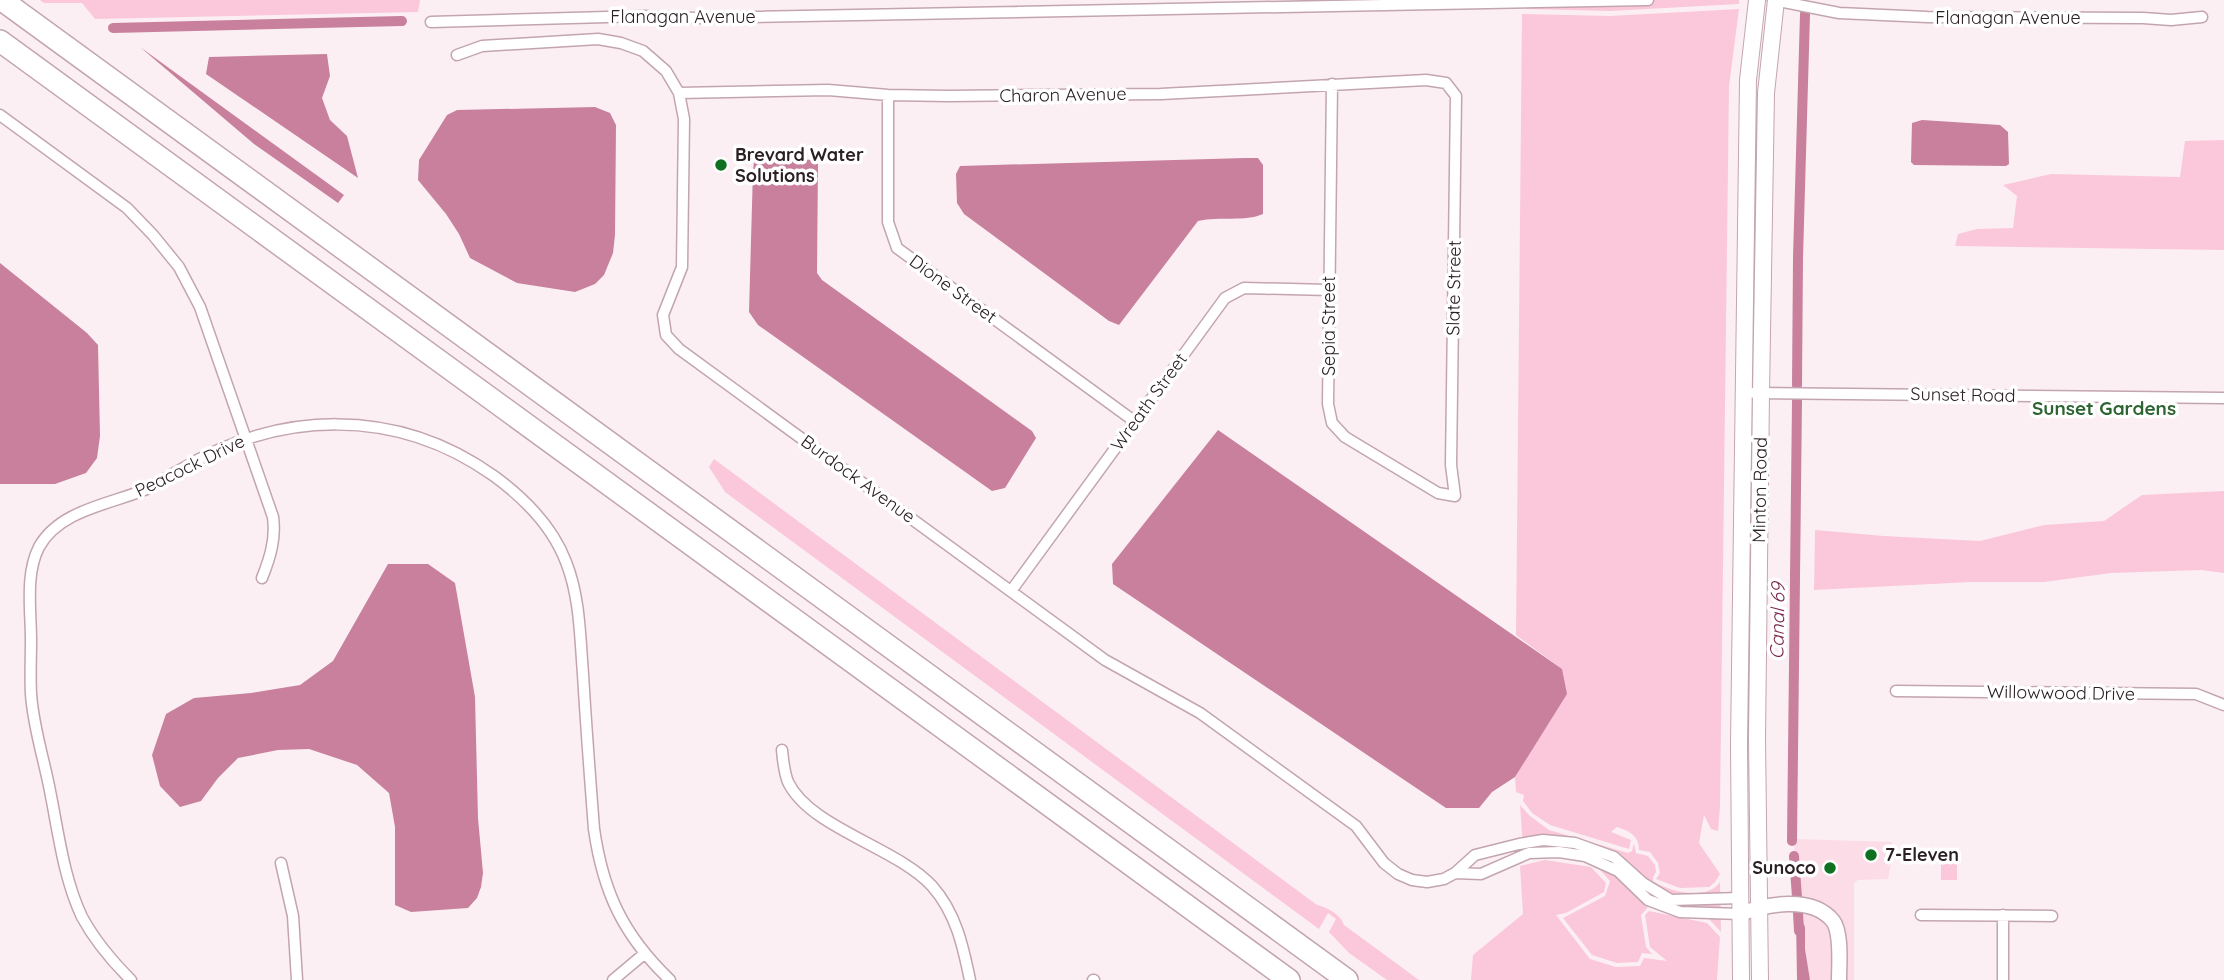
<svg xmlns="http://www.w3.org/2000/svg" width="2224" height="980" viewBox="0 0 2224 980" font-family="Quicksand,sans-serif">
  <rect width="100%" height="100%" fill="#fceff3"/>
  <path fill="#fcdce7" d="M1794 839 1892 842V858L1888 879 1858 880 1854 883V980H1844L1841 928 1795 899Z
    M1795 910 1816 915 1829 925 1832 931 1834 980H1810L1805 949V927L1802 920 1796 919Z"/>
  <path fill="#fac8da" d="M40 0H420L418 12 95 19 82 3H44Z
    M1526 0H1739V4L1610 11 1526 9Z
    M1739 9 1729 86 1720 807 1718 831 1711 829 1704 815 1699 843 1720 874 1715 882 1709 887 1680 888 1656 879 1660 873 1658 863 1650 852 1639 850C1639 835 1629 831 1617 827L1611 832 1631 840 1629 849 1550 825 1532 813 1523 801 1524 795 1516 792 1515 777 1526 757 1562 669 1516 635 1522 14 1610 16Z
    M2224 140V250L1955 246 1958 234 1977 229 2013 228 2017 196 2003 185 2051 174 2180 177 2185 141Z
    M714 459 1317 905C1327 907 1341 915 1344 925L1419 980H1387L1349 953 1329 932 1336 919 1328 913 1319 929 725 492 709 467Z
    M2224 491V573L2201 570 2111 573 2044 582H1971L1814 590 1815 530 1884 536 1980 541 2044 525 2104 521 2142 495Z
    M1520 805 1530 816 1549 830 1628 853 1632 851 1634 843 1636 853 1648 856 1655 865 1656 872 1653 877V881C1669 892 1708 901 1720 882L1721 932 1708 918 1649 906 1641 915 1646 947 1652 954 1642 953 1638 962 1617 963 1592 955 1563 918 1605 896 1610 881 1593 862 1545 856 1524 860Z
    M1941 859H1957V880H1941Z
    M1545 860 1591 867 1606 883 1604 892 1566 913 1556 915 1590 959 1616 967 1640 966 1644 958 1667 961 1650 947 1645 915 1649 911 1707 923 1720 937 1717 980H1471L1473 955 1523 914 1520 866Z"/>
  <path fill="#c8809c" d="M140 47 344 195 338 203 254 144Z
    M327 54 330 76 322 98 330 120 347 136 358 178 206 74 209 57Z
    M595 107 610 113 616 125 615 235 613 253 604 275 595 284 575 292 517 283 470 258 459 234 446 214 418 180 419 160 447 115 457 110Z
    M1922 120 2000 125 2008 132 2009 164 2006 166 1914 165 1911 162 1912 123Z
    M759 157 813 160 818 164 817 273 822 280 1032 431 1036 438 1005 488 992 491 758 325 749 312 753 170 754 162Z
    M1245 158H1258L1263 165V214C1245 222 1220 216 1198 221L1119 325 1109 321 964 214 957 203 956 174 960 166Z
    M0 263 87 333 98 345 100 436 97 458 86 473 55 484H0Z
    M1218 430 1562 669 1567 694 1515 777 1492 792 1479 808H1446L1113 584 1112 564Z
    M388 564H428L455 583 475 697 478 818 483 873 481 887 477 898 468 908 411 912 395 905V827L389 793 357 765 309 749 278 750 238 758 218 778 201 801 180 807 160 786 152 755 166 714 194 698 251 693 300 685 333 661Z
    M1796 919 1802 920 1805 927V949L1810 980H1797Z"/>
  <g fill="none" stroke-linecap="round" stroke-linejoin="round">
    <path stroke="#c8809c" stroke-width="10" d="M113 28 402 21
      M1797 385 1798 258 1805 14
      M1792 841 1797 401
      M1794 856 1797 897
      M1798 913 1799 931"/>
    <defs>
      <path id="minor" d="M1773 0 1839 13 1927 17 2143 18 2171 20 2202 17
        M431 22 643 16 695 18 1648 0
        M457 55 482 46 598 39 621 43 643 51 666 71 679 93 684 119 682 267 663 315 666 335 679 349 1105 660 1200 713 1356 826 1384 863 1398 874 1412 880 1427 882 1444 879 1455 873 1475 855 1519 844 1543 840 1575 843 1614 857 1643 883 1671 900 1740 898
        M679 93 828 90 888 95 948 96 1161 94 1426 80 1446 83 1456 96 1451 465 1455 496 1438 493 1345 437 1332 423 1328 404 1332 84
        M888 95V222L897 248 1134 421
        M0 115 127 208 153 235 179 267 200 307 273 517C276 539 270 558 262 578
        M1754 393 2224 398
        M1011 591 1225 298 1244 288 1329 290
        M1896 691 2196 694 2224 705
        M782 750C783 761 784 772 788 782 810 828 896 847 932 886 956 913 963 946 970 980
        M281 863 293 916 297 980
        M1455 873 1481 874 1529 853 1559 852 1585 856 1618 871 1648 900 1680 912 1740 914
        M1921 915 2052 916
        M131 980C112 961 95 941 82 917 63 877 58 829 49 786 43 756 33 725 31 694 30 676 31 658 31 640 31 611 25 574 39 547 60 509 113 504 149 488 159 483 168 476 178 471 278 410 396 406 494 476 524 498 552 525 566 562 580 597 580 637 583 674 586 726 590 777 594 829 603 892 623 935 670 980
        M613 980 644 954
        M1093 980H1094
        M2003 980V915"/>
      <path id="tertiary" d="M1740 914C1766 904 1812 895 1833 921 1842 933 1839 965 1839 980"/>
      <path id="secondary" d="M1741 980 1739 744 1745 301 1748 80 1757 0
        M1760 980 1757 738 1761 393 1766 93 1776 0"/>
      <path id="motorway" d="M2 0 1347 980
        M0 41 1289 980"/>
    </defs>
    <use href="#minor" stroke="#c3a5af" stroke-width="13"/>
    <use href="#tertiary" stroke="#c3a5af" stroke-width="17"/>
    <use href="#secondary" stroke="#c3a5af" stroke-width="18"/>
    <use href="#motorway" stroke="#c3a5af" stroke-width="24"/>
    <use href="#minor" stroke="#fff" stroke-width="10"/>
    <use href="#tertiary" stroke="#fff" stroke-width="14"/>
    <use href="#secondary" stroke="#fff" stroke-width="16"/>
    <use href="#motorway" stroke="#fff" stroke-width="21"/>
  </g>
  <g fill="#0f7121" stroke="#fff" stroke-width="2.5">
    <circle cx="721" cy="165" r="7"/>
    <circle cx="1871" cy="855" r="7"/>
    <circle cx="1830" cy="868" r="7"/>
  </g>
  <g text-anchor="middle" stroke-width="7" stroke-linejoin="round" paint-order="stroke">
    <g font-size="18" fill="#2b2024" stroke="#fff">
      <text x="683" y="23">Flanagan Avenue</text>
      <text x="2008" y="24">Flanagan Avenue</text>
      <text transform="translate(1063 95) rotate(-1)" y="6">Charon Avenue</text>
      <text transform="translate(1454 288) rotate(-89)" y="6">Slate Street</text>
      <text transform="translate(953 289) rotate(36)" y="6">Dione Street</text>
      <text transform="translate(1329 326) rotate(-90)" y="6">Sepia Street</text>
      <text transform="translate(1963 395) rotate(1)" y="6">Sunset Road</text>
      <text transform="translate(1149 402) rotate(-54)" y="6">Wreath Street</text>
      <text transform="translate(190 466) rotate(-26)" y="6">Peacock Drive</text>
      <text transform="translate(858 479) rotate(36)" y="6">Burdock Avenue</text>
      <text transform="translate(1760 490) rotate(-89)" y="6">Minton Road</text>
      <text transform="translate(2061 693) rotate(1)" y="6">Willowwood Drive</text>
    </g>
    <g font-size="18" font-weight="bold" fill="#2b2024" stroke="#fff" text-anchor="start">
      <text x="735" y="161">Brevard Water<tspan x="735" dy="21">Solutions</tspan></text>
      <text x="1885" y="861">7-Eleven</text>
      <text x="1816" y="874" text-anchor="end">Sunoco</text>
    </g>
    <g font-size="19" font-weight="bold" fill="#2d6431" stroke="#fff">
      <text x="2104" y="415">Sunset Gardens</text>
    </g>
    <g font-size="19" font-style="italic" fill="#7b254e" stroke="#fff">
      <text transform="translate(1777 621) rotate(-89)" y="7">Canal 69</text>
    </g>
  </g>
</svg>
